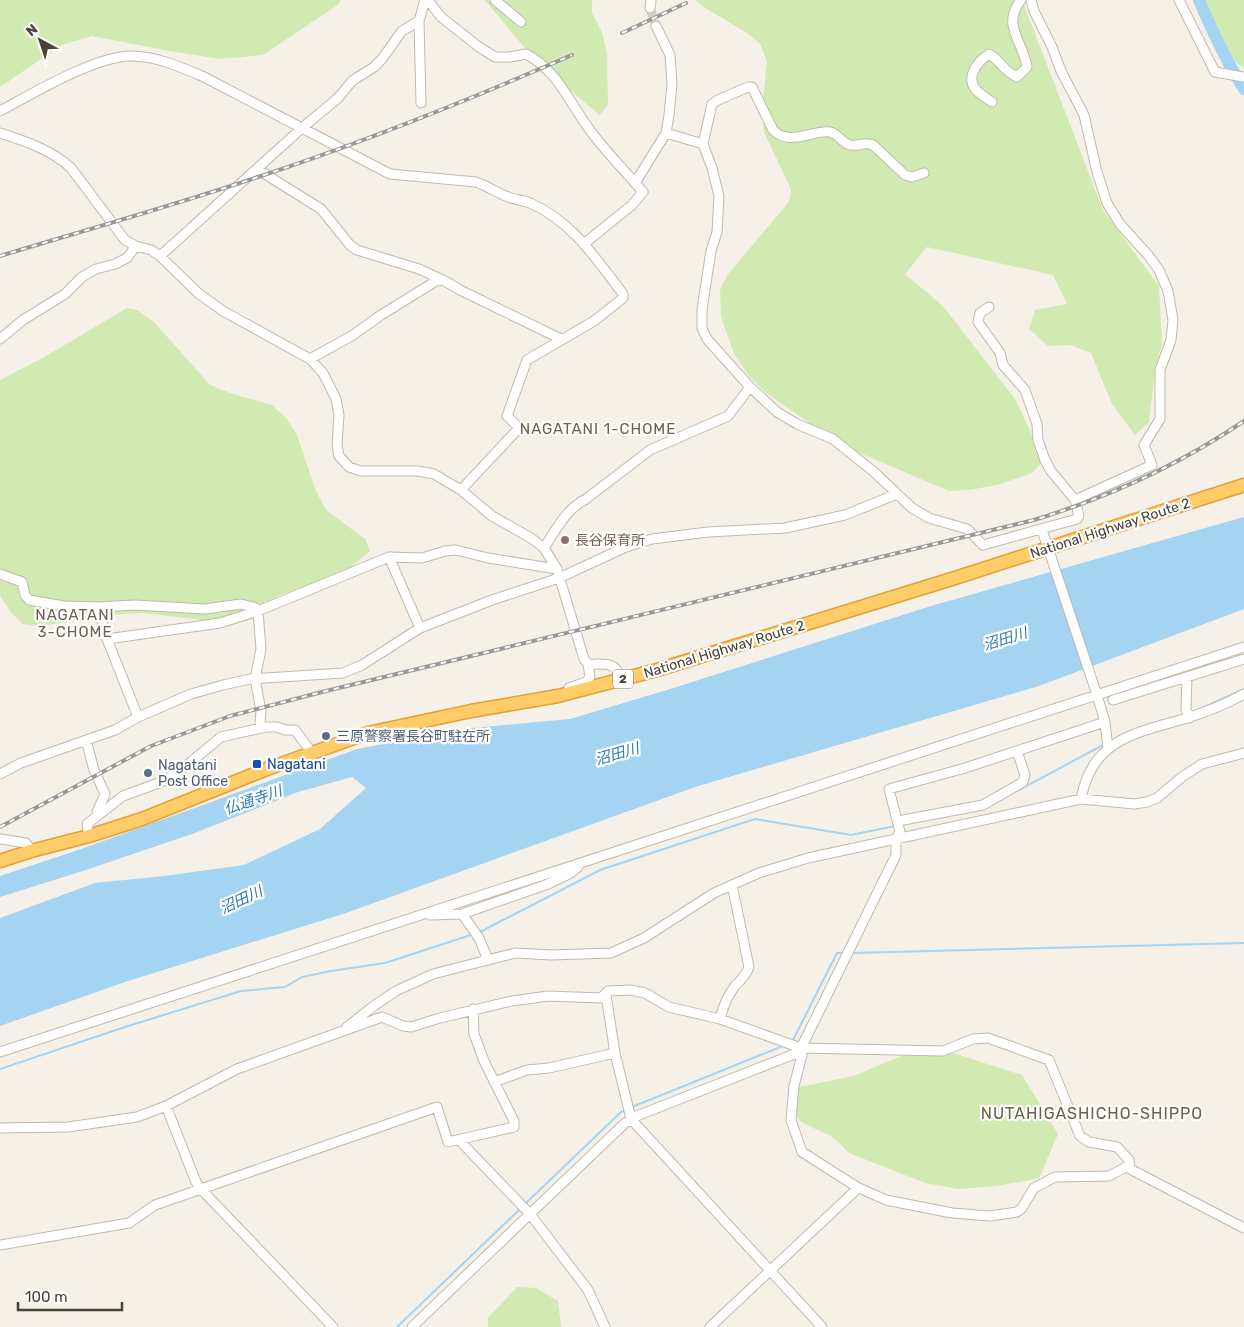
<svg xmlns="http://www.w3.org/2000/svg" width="1244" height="1327" viewBox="0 0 1244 1327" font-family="Rubik,'Noto Sans JP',sans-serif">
  <rect width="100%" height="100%" fill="#f5f1e9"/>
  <path fill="#d1eab1" d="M0 0H341L339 4 263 55 221 59 169 51 92 36 62 45 0 87Z
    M485 0H592V13L602 32 607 54 608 104 600 115 538 64Z
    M696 0H1022L1103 210 1159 286 1162 343 1155 370 1149 422 1135 435 1112 404 1091 353 1070 345 1048 346 1029 329 1035 310 1067 304 1053 275 927 247 905 274 943 306 1015 399 1044 460 1032 473 1001 484 970 490 949 491 841 445 766 393 749 376 734 354 721 317 720 290 728 274 789 202 791 189 764 132 762 108 767 61 760 44 747 33 702 6Z
    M1201 0H1244V68L1231 59Z
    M127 308 137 310 155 323 210 385 230 393 272 405 287 419 297 435 316 491 326 510 365 539 370 551 345 573 280 595 236 616 212 621 143 613 122 614 40 626 23 624 10 611 0 596V380L46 356Z
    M909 1053H953L1022 1075 1058 1134 1039 1178 997 1186 959 1189 925 1183 849 1153 834 1138 801 1122 789 1107 790 1089 853 1076Z
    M517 1287 536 1288 558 1301 561 1327H488V1318Z"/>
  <path fill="#a5d3f2" d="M1244 517V609L1039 686 698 786 346 913 125 982 0 1026V918L95 883 164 876 244 865 320 829 366 788 352 777 298 792 192 834 86 870 0 897V876L84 848 357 749 473 728 570 719 667 690 931 606Z"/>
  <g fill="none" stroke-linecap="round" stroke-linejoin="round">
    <path stroke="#a5d3f2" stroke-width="2" d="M1198 710 1244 689
      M1132 731 1163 720
      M1017 791 1105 744
      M478 933 600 870 755 819 851 835 895 826
      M852 953 1244 943
      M792 1042 837 953H845
      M0 1069 125 1027 241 991 285 987 302 977 331 971 385 963 474 934
      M632 1107 783 1046
      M525 1204 621 1112 626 1110
      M397 1327 520 1209"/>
    <path stroke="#a5d3f2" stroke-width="12" d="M1199 0C1212 31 1226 61 1244 89"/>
    <path stroke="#d3cec5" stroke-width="9" stroke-dasharray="9 4.5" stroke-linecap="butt" d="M650 8 656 26"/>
    <defs>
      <path id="minor" d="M428 0 441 17 479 47 495 57H510L526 54C558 70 571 106 592 133 608 154 627 173 643 192L632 205 585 243
        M495 0 521 22
        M1031 0 1034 11 1052 47 1061 71 1084 115 1097 172 1107 203 1120 224 1148 255 1159 270 1168 291 1173 320 1171 340 1160 370V419L1144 445 1152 465 1075 500
        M1179 0 1215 72 1244 77
        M650 8 651 0
        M419 21 421 103
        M992 102C986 98 980 94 976 90 965 77 978 61 989 54 1001 61 1003 71 1017 77L1027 67C1023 41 1001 25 1021 0
        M0 111C32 94 95 56 131 56 156 56 181 67 204 77L390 174 476 182C488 186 497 193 508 197 515 200 523 200 530 203 572 221 597 260 623 294V298L594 321 527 360 507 416 519 428 461 490
        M0 133C25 141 52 150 71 168L125 240 136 246 151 250 160 256 198 293 223 311 310 359 323 373 336 399 339 415 337 445 339 456 349 467 361 471H418L434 474 461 490 492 516 531 538 544 548 557 569 584 659 588 664C605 665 615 660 621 679
        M666 133 703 144
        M257 169 321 209 350 245 357 250 419 269 443 280
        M924 173 912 177 905 175 873 145C864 141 858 147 850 145 842 143 838 133 830 132 815 129 789 147 773 130L752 87H748L718 100 712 104 703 144 712 168 719 196 717 232 711 251 702 309V328L707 339 750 387 777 412 797 424 833 439 874 472 912 508 929 518 967 529 983 545 1077 519 1079 516 1075 500 1051 471 1045 460 1038 440 1037 424 1025 390 1003 365 1000 353 978 322 980 313 989 307
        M635 183 666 133 669 115 672 84 670 55 656 26
        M160 256 302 128 338 98 352 81 374 67 382 59 402 31 419 21 425 0
        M0 339 23 320 65 294 82 277 96 269 115 264 127 258 136 246
        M310 359 353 335 381 315 436 281 443 280 460 290 561 339
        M1042 530 1097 695 1105 722 1108 749
        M544 548C556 530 566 509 586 499L650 450 728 416 750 387
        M389 557 420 628
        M0 574 22 582 25 595 29 600 64 606 98 607 135 605 205 609 241 604 256 608 258 611 261 649 255 679 261 711 260 723
        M98 607 107 639 138 717
        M107 639 220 623 258 611 389 557 422 558 445 551 456 550 488 558 557 569
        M1187 677 1186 709 1189 718
        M569 688 586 682 590 677 588 664
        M1113 700 1244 659
        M86 740 94 770 105 794 97 812
        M0 774 21 763 115 730 138 717 191 694 223 685 250 679 343 673 362 665 420 628 492 600 559 578 626 547 652 539 708 532 785 528 845 515 897 494
        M1081 799C1092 738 1137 733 1187 718 1206 712 1226 704 1244 694
        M898 821 983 805 1023 782 1025 775 1017 751
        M89 836 87 824 123 796 164 781 186 766 221 737 266 727H277L285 730H295L312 753
        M0 839 26 843 31 851
        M462 914 479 938 488 960
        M430 915 462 914 548 884 571 873 578 867 577 864
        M606 995 615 1053 631 1119 822 1327
        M720 1019C723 1007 727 996 735 986 741 979 746 976 749 967L732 885
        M347 1027 375 1005 396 991 433 974 515 953 551 955 611 953 644 938 714 893 759 873 808 858 1081 799 1134 804 1147 802 1157 798 1182 777 1202 764 1244 753
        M801 1048 802 1055 794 1086 791 1120 802 1152 857 1187 886 1200 952 1213 990 1216 1017 1212 1022 1208 1034 1188 1055 1177 1109 1176 1128 1166
        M0 1052 1244 647
        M494 1082 527 1070 549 1068 615 1053
        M166 1106 196 1182 201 1189 333 1327
        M0 1128 68 1127 137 1117 166 1106 237 1069 382 1017 403 1026 411 1027 440 1018 512 1001 548 996 601 998 608 991 630 990 645 993 669 1007 720 1019 801 1048 943 1051 973 1039 988 1038 1049 1060 1080 1136 1089 1142 1117 1147 1129 1160 1130 1169 1244 1228
        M459 1140 530 1214 588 1290 605 1327
        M0 1245 129 1223 155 1205 437 1107 448 1142 514 1127V1121L484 1061 474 1034 473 1009
        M412 1327 624 1124 634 1117 797 1053 801 1048 896 855V839L900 832 889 789 965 768 1105 722
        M710 1327 856 1190 857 1187"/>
      <path id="highway" d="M0 861 31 851 89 836 142 819 267 769 368 733 471 711 558 696 657 670 955 578 1244 485"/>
    </defs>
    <use href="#minor" stroke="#c1b9ab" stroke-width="11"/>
    <use href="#highway" stroke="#e1a137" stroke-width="15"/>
    <use href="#minor" stroke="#fff" stroke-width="9"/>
    <use href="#highway" stroke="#ffcc6a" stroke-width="12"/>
    <defs>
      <path id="rail" d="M622 33 686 3
        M0 256C86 230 172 206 258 177 364 142 469 100 572 55
        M0 827 151 746 230 716 322 692 1034 520C1109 497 1179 465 1244 421"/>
    </defs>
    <use href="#rail" stroke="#989898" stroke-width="4"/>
    <use href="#rail" stroke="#fff" stroke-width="2" stroke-dasharray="5.5" stroke-linecap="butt"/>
  </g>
  <circle fill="#8d6e63" stroke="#fff" stroke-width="2" cx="565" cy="540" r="5"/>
  <g fill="#5c6f8a" stroke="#fff" stroke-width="2">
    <circle cx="326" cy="736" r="5"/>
    <circle cx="148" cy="773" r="5"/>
  </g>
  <rect fill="#1a4fb4" stroke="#fff" stroke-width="2" x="252" y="759" width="10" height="10" rx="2.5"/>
  <g text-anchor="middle" stroke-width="4.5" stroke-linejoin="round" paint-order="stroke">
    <rect fill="#fff" stroke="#807b73" stroke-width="1" x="613" y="669.5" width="20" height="19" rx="4"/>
    <g font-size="12" font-weight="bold" fill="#494237">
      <text x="623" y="683">2</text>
    </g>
    <g font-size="14" fill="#494237" stroke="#fff">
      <text transform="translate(1110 528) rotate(-18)" y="5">National Highway Route 2</text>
      <text transform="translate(724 649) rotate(-17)" y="5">National Highway Route 2</text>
    </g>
    <g font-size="14" fill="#785e54" stroke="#fff" text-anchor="start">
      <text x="575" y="545">長谷保育所</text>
    </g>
    <g font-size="14" fill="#4e5e75" stroke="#fff" text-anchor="start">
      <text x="336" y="741">三原警察署長谷町駐在所</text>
      <text x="158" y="770">Nagatani<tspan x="158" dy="16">Post Office</tspan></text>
    </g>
    <g font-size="14" fill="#164399" stroke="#fff" text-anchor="start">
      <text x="267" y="769">Nagatani</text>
    </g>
    <g font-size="15" letter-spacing="1" fill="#6c604e" stroke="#fff">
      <text x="598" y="434">NAGATANI 1-CHOME</text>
      <text x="75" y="620">NAGATANI<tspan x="75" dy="17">3-CHOME</tspan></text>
    </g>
    <g font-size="15" font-style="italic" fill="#2c7ab0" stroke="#fff">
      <text transform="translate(1005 639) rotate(-17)" y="5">沼田川</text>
      <text transform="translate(617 754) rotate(-16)" y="5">沼田川</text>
      <text transform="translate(253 800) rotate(-19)" y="5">仏通寺川</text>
      <text transform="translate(241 900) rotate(-25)" y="5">沼田川</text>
    </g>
    <g font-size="16" letter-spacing="1" fill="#6c604e" stroke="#fff">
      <text x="1092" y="1119">NUTAHIGASHICHO-SHIPPO</text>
    </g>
  </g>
  <g transform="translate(40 40) rotate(320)" stroke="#ffffff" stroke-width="4" paint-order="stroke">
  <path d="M0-4L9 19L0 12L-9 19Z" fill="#494237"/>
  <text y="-8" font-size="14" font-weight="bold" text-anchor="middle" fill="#494237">N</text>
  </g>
  <path d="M18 1302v8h104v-8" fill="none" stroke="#494237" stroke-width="2.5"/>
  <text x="25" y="1302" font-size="15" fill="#494237" stroke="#ffffff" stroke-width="4" paint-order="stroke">100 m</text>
</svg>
